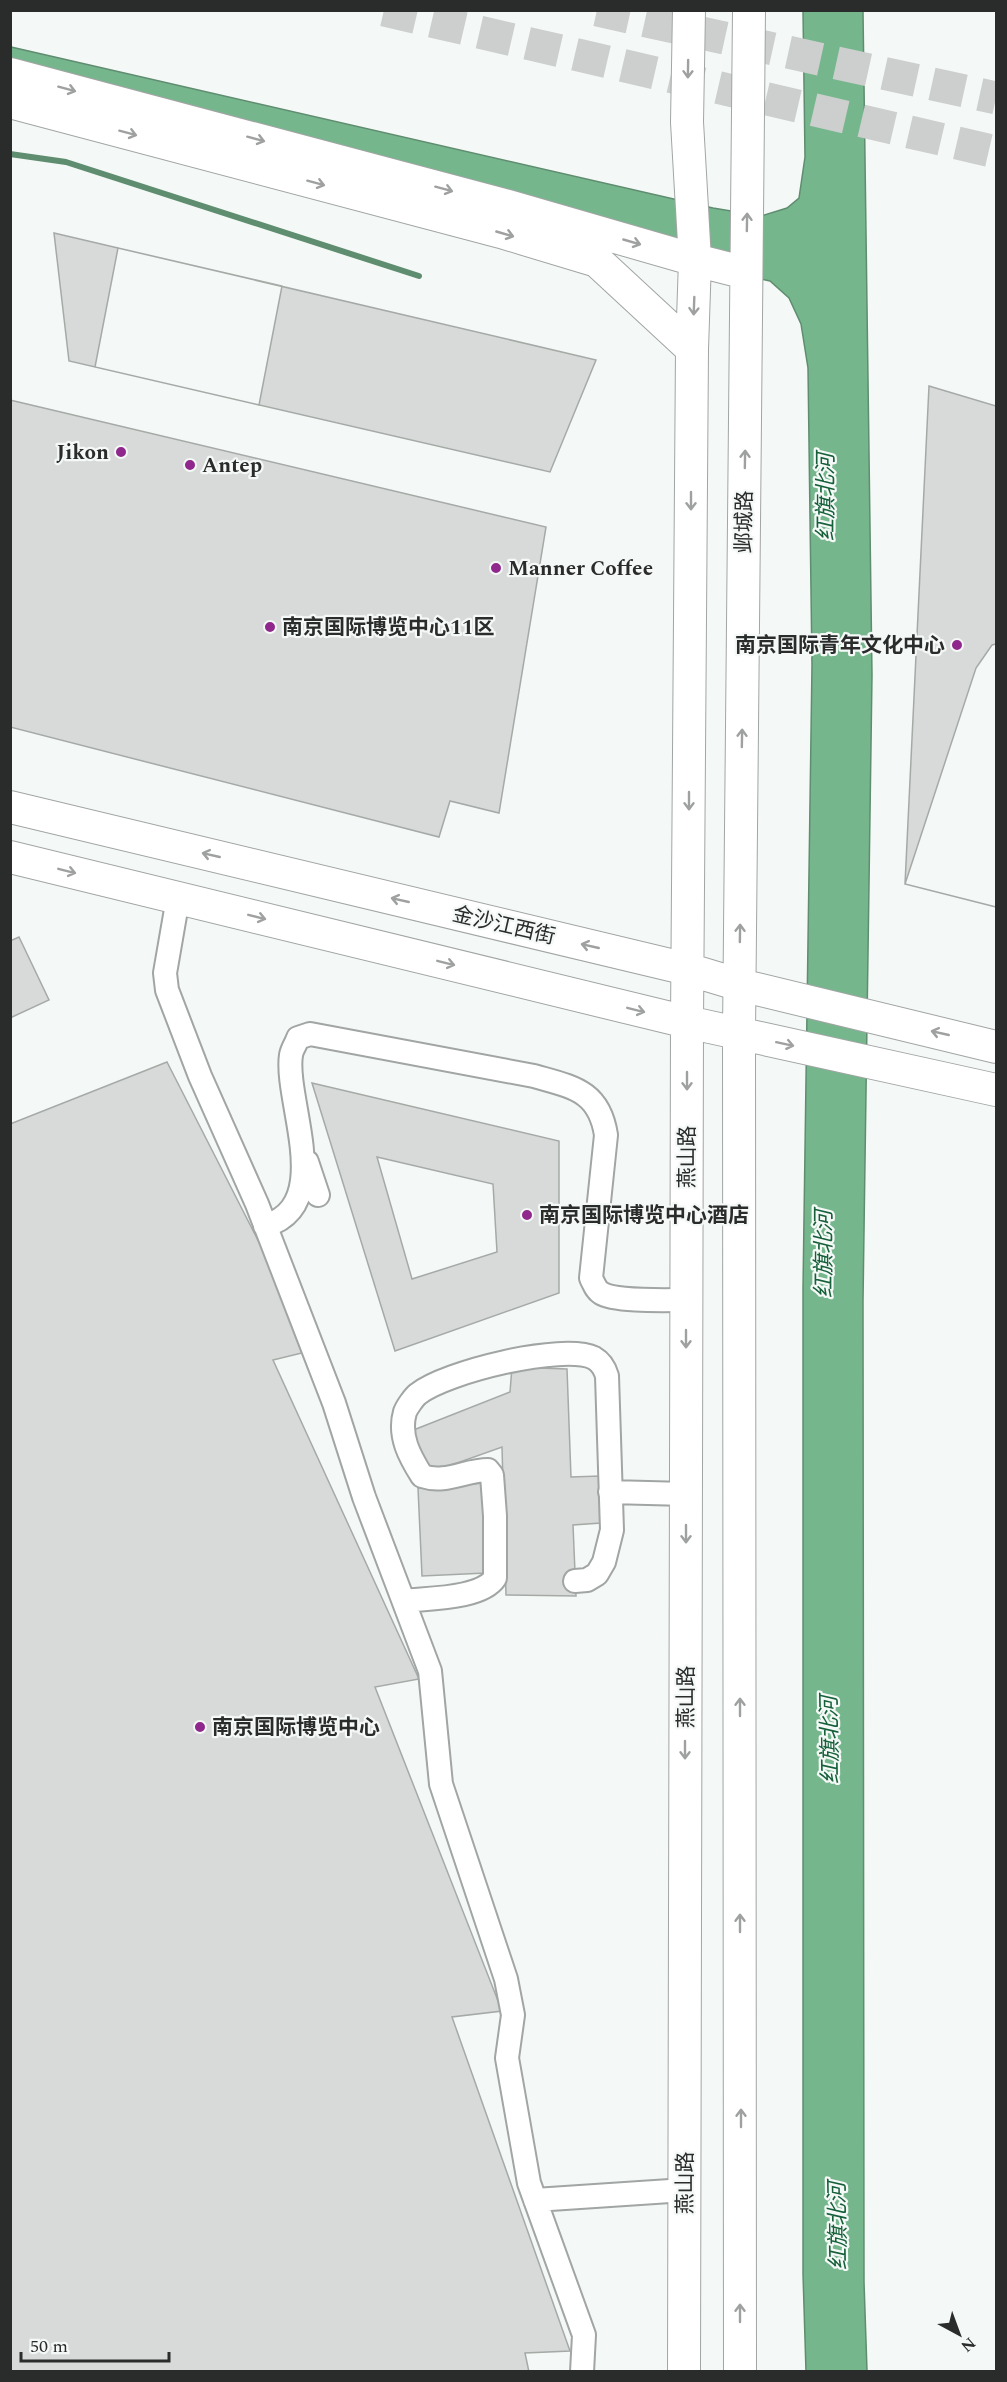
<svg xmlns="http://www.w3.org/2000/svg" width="1007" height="2382" viewBox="0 0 1007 2382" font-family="Spectral,'Noto Sans SC',serif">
  <rect width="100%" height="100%" fill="#f4f8f6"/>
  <path fill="#76b68d" stroke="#5f8d70" stroke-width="1.5" d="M803 11H863L872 675 863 1301 864 2282 867 2371H806L803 2274V1289L812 665 808 368 801 324 789 298 770 281 11 109V47L713 208 761 216 787 208 799 198 805 157Z"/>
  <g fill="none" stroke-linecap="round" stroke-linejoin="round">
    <path stroke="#5f8d70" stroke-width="6" d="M10 154 66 162 419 276"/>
  </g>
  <path fill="#d7dad8" stroke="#a6aaa7" stroke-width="1.5" fill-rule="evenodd" d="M54 233 118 248 596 360 550 472 69 361Z
    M118 248 282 286 259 405 95 367Z
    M929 386 996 406V907L905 884Z
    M10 400 546 527 499 813 450 801 439 837 10 727Z
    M996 644V907L905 884 976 668 992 645Z
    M19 937 49 1000 10 1018V941Z
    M167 1062 314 1350 273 1360 419 1679 375 1687 502 2011 452 2017 570 2351 525 2353 529 2372H10V1124Z
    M312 1083 559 1141V1293L395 1351ZM377 1157 493 1184 497 1252 412 1279Z
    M512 1367 567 1369 571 1477 600 1476 601 1523 573 1525 576 1596 506 1595 502 1447 429 1473 411 1431 510 1392Z
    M484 1483 486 1573 422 1576 418 1488Z"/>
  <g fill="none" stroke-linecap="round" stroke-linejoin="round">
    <path stroke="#cccfcd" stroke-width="33" stroke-dasharray="33 16" stroke-linecap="butt" d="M384 10 996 152
      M597 10 996 98"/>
    <defs>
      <path id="street" d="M178 898 165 973 167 990 200 1076 257 1204 334 1403 364 1497 430 1671 441 1784 506 1979 513 2015 507 2058 529 2183 584 2335 582 2372
        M307 1162 318 1195
        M265 1226C336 1205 284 1101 291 1055 292 1049 296 1044 298 1038L310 1034 534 1076C572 1087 599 1090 606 1135L591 1278C594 1284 596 1290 601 1293 615 1302 668 1300 686 1300
        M610 1492 686 1494
        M404 1601C428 1598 481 1599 495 1578V1516L492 1475 488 1470C465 1470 446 1484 422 1476 410 1457 398 1436 405 1412 407 1407 414 1397 418 1394 445 1372 563 1343 594 1358 601 1362 605 1369 607 1376L612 1530 604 1562 597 1574 587 1580 575 1581
        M535 2200 685 2190"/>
      <path id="secondary" d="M10 74 508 206 695 260 746 273
        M10 102 501 232 597 261 692 349
        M10 807 687 969 740 985 996 1047
        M10 857 687 1022 996 1090
        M684 2372 687 1022 692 349 695 260 687 122 689 10
        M740 2372 739 1034 749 10"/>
    </defs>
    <use href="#street" stroke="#a1a5a3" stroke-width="26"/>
    <use href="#secondary" stroke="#a1a5a3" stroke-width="34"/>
    <use href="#street" stroke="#fff" stroke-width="22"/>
    <use href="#secondary" stroke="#fff" stroke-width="32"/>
  </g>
  <defs><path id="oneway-shaft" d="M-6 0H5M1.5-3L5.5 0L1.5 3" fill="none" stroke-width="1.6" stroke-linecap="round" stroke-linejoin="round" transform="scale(1.5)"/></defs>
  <g stroke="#9fa0a0">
    <use href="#oneway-shaft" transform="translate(688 69) rotate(91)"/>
    <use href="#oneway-shaft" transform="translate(67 89) rotate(15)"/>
    <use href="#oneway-shaft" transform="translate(128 133) rotate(15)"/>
    <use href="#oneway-shaft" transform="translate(256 139) rotate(15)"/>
    <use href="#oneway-shaft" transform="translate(316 183) rotate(15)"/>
    <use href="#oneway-shaft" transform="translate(444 189) rotate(15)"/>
    <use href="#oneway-shaft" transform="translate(747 222) rotate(-89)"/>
    <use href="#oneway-shaft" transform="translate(505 234) rotate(16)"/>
    <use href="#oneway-shaft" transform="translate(632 242) rotate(16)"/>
    <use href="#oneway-shaft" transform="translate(694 306) rotate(92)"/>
    <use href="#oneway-shaft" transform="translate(745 459) rotate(-89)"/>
    <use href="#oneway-shaft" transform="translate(691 501) rotate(90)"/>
    <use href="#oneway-shaft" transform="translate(742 738) rotate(-89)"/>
    <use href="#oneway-shaft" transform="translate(689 801) rotate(90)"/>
    <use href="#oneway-shaft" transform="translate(211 855) rotate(-167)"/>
    <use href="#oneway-shaft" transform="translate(67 871) rotate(14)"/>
    <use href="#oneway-shaft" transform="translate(400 900) rotate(-167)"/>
    <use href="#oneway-shaft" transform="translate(257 917) rotate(14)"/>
    <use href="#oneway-shaft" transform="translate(740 933) rotate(-89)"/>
    <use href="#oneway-shaft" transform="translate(590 946) rotate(-167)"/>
    <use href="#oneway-shaft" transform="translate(446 963) rotate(14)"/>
    <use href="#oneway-shaft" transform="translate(636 1010) rotate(14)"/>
    <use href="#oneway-shaft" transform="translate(940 1033) rotate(-167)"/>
    <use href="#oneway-shaft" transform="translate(785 1044) rotate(12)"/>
    <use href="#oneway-shaft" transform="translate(687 1081) rotate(90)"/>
    <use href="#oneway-shaft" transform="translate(686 1339) rotate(90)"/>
    <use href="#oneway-shaft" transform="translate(686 1534) rotate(90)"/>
    <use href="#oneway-shaft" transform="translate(740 1707) rotate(-90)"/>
    <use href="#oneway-shaft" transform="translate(685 1750) rotate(90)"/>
    <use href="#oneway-shaft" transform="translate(740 1923) rotate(-90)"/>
    <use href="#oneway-shaft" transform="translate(741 2118) rotate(-90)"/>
    <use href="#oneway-shaft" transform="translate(740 2313) rotate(-90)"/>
  </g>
  <g fill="#8f278c" stroke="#f4f8f6" stroke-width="2">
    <circle cx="121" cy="452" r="6"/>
    <circle cx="190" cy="465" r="6"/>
    <circle cx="496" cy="568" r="6"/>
    <circle cx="270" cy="627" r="6"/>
    <circle cx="957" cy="645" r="6"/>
    <circle cx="527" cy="1215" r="6"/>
    <circle cx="200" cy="1727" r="6"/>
  </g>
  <g text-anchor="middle" stroke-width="4.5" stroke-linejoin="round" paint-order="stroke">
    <g font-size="21" font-weight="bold" fill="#2a2c2b" stroke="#f4f8f6" text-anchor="start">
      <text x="109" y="459" text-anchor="end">Jikon</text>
      <text x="202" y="472">Antep</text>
      <text x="508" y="575">Manner Coffee</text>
      <text x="282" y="634">南京国际博览中心11区</text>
      <text x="945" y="652" text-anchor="end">南京国际青年文化中心</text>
      <text x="539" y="1222">南京国际博览中心酒店</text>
      <text x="212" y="1734">南京国际博览中心</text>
    </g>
    <g font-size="21" fill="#2a2c2b" stroke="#f4f8f6">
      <text transform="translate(744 522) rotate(-89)" y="7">邺城路</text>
      <text transform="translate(504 925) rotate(13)" y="7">金沙江西街</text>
      <text transform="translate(687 1157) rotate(-90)" y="7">燕山路</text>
      <text transform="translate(686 1697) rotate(-90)" y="7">燕山路</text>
      <text transform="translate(685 2183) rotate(-90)" y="7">燕山路</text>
    </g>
    <g font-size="22" font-style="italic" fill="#156039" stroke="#f4f8f6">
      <text transform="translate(825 497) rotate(-90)" y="8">红旗北河</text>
      <text transform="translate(823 1254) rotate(-90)" y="8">红旗北河</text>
      <text transform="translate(829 1740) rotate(-91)" y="8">红旗北河</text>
      <text transform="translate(837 2226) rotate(-91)" y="8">红旗北河</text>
    </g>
  </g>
  <rect width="1007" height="2382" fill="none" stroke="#2a2c2b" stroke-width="24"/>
  <g transform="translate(959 2334) rotate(139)" stroke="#f4f8f6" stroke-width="4.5" paint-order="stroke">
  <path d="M0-4.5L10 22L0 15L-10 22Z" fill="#2a2c2b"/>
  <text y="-9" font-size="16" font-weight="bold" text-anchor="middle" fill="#2a2c2b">N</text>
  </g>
  <path d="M21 2352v9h148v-9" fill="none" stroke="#2a2c2b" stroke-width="3"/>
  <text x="30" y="2352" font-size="18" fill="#2a2c2b" stroke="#f4f8f6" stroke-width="4.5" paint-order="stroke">50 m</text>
</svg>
